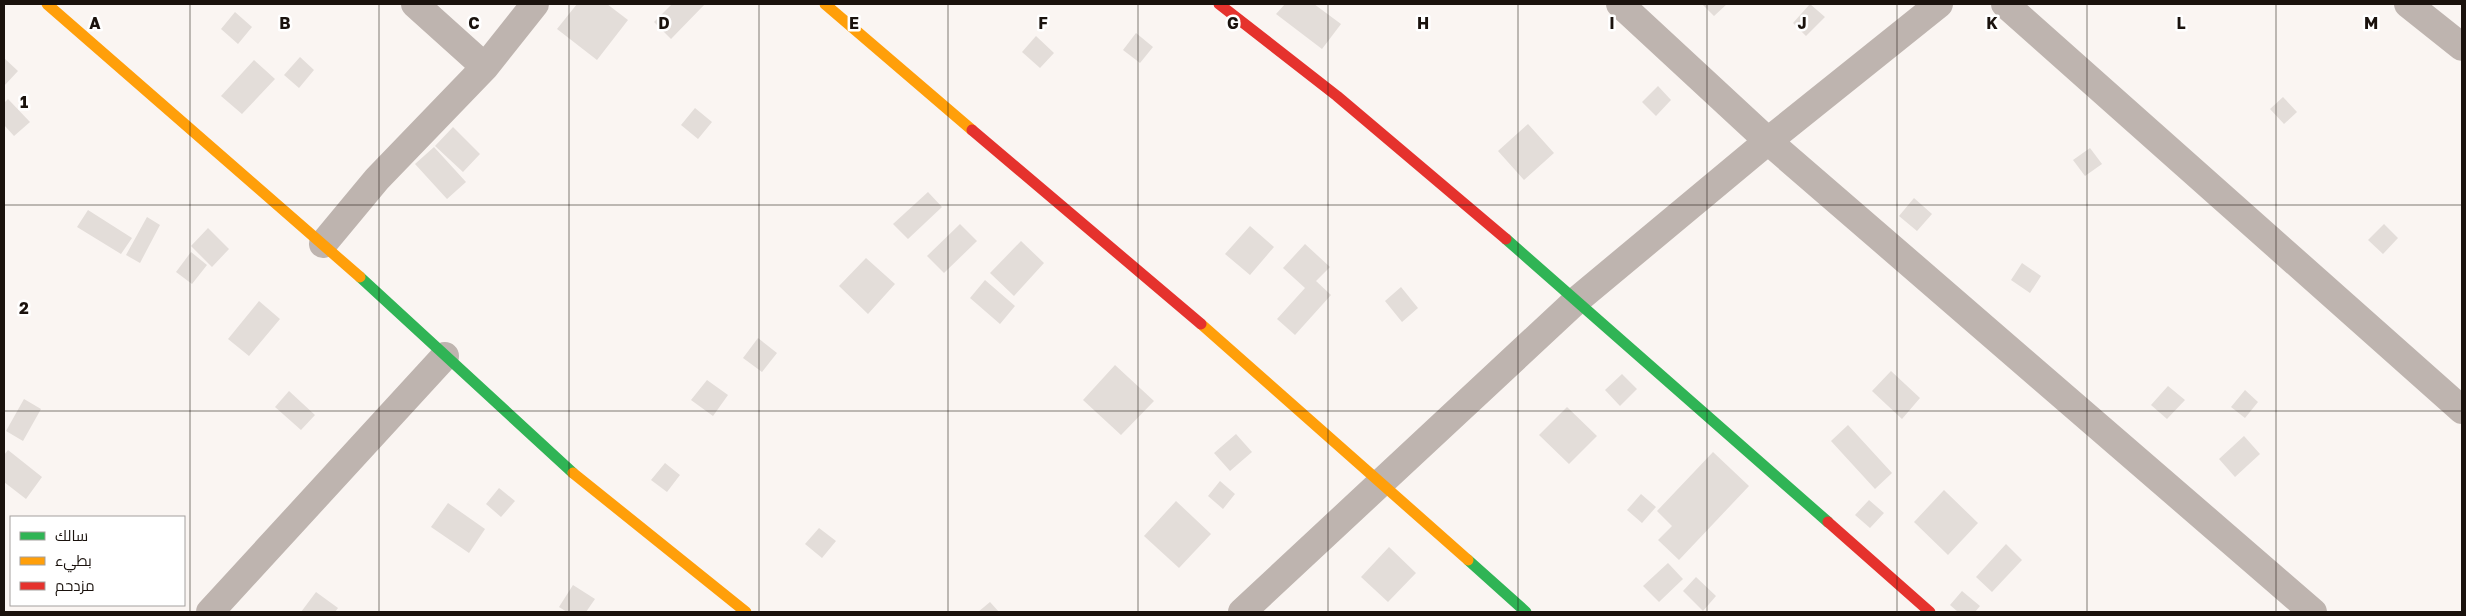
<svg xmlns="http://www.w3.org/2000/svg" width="2466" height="616" viewBox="0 0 2466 616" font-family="'Golos Text',Cairo,sans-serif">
  <rect width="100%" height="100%" fill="#faf5f2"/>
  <path fill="#e3ddd9" d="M577 4H607L628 20 597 60 557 29Z
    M672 4H705L671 39 654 22Z
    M1285 4H1314L1341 24 1322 49 1276 14Z
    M1702 4H1727L1714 16Z
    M1810 4 1825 17 1806 36 1793 23Z
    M235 12 252 27 238 44 221 29Z
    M1136 33 1153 47 1140 63 1123 50Z
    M1036 36 1054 53 1040 68 1022 52Z
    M300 57 314 70 299 88 284 75Z
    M4 58 18 71 4 86Z
    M254 60 275 79 242 114 221 96Z
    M1658 86 1671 100 1656 116 1642 102Z
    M2283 97 2297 112 2284 124 2270 109Z
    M8 99 30 122 14 136 4 125V103Z
    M695 108 712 122 698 139 681 125Z
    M1528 124 1554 153 1524 180 1498 151Z
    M453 127 480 154 463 172 435 146Z
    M434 147 466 182 447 199 415 164Z
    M2090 148 2102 164 2085 176 2073 160Z
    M928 192 942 207 908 239 893 224Z
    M1914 198 1932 214 1917 231 1899 216Z
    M88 210 132 238 121 254 77 227Z
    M147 217 160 225 140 263 126 255Z
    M960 224 977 241 944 273 927 256Z
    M2384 224 2398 238 2383 254 2368 240Z
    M1250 226 1274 247 1250 275 1225 254Z
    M208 228 229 249 212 267 191 246Z
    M1021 241 1044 263 1014 296 990 273Z
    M1305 244 1330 267 1316 281 1331 295 1295 335 1277 319 1305 288 1283 268Z
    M191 252 207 265 192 284 176 272Z
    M866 258 895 284 868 314 839 286Z
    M2022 263 2041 276 2030 293 2011 280Z
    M985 280 1015 306 1000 324 970 298Z
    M1401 287 1418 308 1402 322 1385 301Z
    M259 301 280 319 249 356 228 339Z
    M758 338 777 353 762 372 743 358Z
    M1115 365 1154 401 1121 435 1083 400Z
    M1891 371 1920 398 1902 419 1872 391Z
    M1622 374 1637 389 1620 406 1605 390Z
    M707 380 728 395 713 416 691 400Z
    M2168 386 2185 400 2167 419 2151 405Z
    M2245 390 2258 402 2245 418 2231 407Z
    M289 391 315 415 301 430 275 407Z
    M24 399 41 409 23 441 6 431Z
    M1567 407 1597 436 1569 464 1539 435Z
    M1848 425 1892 473 1875 489 1831 441Z
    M1236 434 1252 452 1230 471 1214 453Z
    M2244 436 2260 454 2235 477 2219 459Z
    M8 450 42 477 26 499 4 482V455Z
    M1713 452 1749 486 1679 560 1658 540 1672 526 1657 511Z
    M665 463 680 475 667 492 651 480Z
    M1220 481 1235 494 1223 509 1208 496Z
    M499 488 515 501 501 517 486 504Z
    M1944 490 1978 523 1948 555 1914 522Z
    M1641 494 1656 507 1642 523 1627 510Z
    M1869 500 1884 513 1870 528 1855 515Z
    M1176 501 1211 534 1179 568 1144 536Z
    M448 503 485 529 469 553 431 527Z
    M819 528 836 541 822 558 805 544Z
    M2006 544 2022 560 1992 592 1976 577Z
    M1389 547 1416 573 1388 602 1361 577Z
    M1668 563 1683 579 1659 602 1643 586Z
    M1696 577 1716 596 1703 611 1683 591Z
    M573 585 595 599 586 612H567L559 607Z
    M1962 591 1980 606 1975 612H1958L1950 605Z
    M316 592 338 608 335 612H301Z
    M990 602 999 612H978Z"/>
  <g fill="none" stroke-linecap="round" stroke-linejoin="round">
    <path stroke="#beb4af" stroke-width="28" d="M415 4 485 67
      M1620 4 1768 141 2313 612
      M2005 4 2462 410
      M2408 4 2462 47
      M323 244 377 179 485 67 535 4
      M210 612 445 356
      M1242 612 1577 300 1768 141 1939 4"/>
    <path stroke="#30b455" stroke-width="11" d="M1506 239 1828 522
      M360 277 573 473
      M1468 560 1526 612"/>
    <path stroke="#ff9f0a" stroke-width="11" d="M47 4 360 277
      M825 4 972 130
      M1201 324 1468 560
      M573 473 746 612"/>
    <path stroke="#e5322d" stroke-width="11" d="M1219 4 1337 96 1506 239
      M972 130 1201 324
      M1828 522 1930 612"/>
  </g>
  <path fill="none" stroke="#1a120d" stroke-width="1" stroke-opacity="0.55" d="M190 4V612M379 4V612M569 4V612M759 4V612M948 4V612M1138 4V612M1328 4V612M1518 4V612M1707 4V612M1897 4V612M2087 4V612M2276 4V612M4 205H2462M4 411H2462"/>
  <g font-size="16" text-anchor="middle" font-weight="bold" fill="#1a120d" stroke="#fff" stroke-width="5" stroke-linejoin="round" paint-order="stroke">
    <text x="95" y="29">A</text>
    <text x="285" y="29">B</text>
    <text x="474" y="29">C</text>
    <text x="664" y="29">D</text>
    <text x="854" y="29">E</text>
    <text x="1043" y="29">F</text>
    <text x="1233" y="29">G</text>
    <text x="1423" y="29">H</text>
    <text x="1612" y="29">I</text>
    <text x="1802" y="29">J</text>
    <text x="1992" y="29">K</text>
    <text x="2181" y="29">L</text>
    <text x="2371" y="29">M</text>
    <text x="24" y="108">1</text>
    <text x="24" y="314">2</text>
  </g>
  <rect width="2466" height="616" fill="none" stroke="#1a120d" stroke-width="10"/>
  <rect x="10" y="516" width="175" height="90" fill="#ffffff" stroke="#a3a09e"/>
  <rect x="20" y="532" width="25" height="8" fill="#30b455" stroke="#a3a09e"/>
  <text x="55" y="541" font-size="15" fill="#1a120d">سالك</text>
  <rect x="20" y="557" width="25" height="8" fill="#ff9f0a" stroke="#a3a09e"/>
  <text x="55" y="566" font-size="15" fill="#1a120d">بطيء</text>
  <rect x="20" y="582" width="25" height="8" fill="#e5322d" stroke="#a3a09e"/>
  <text x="55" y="591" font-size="15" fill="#1a120d">مزدحم</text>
</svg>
